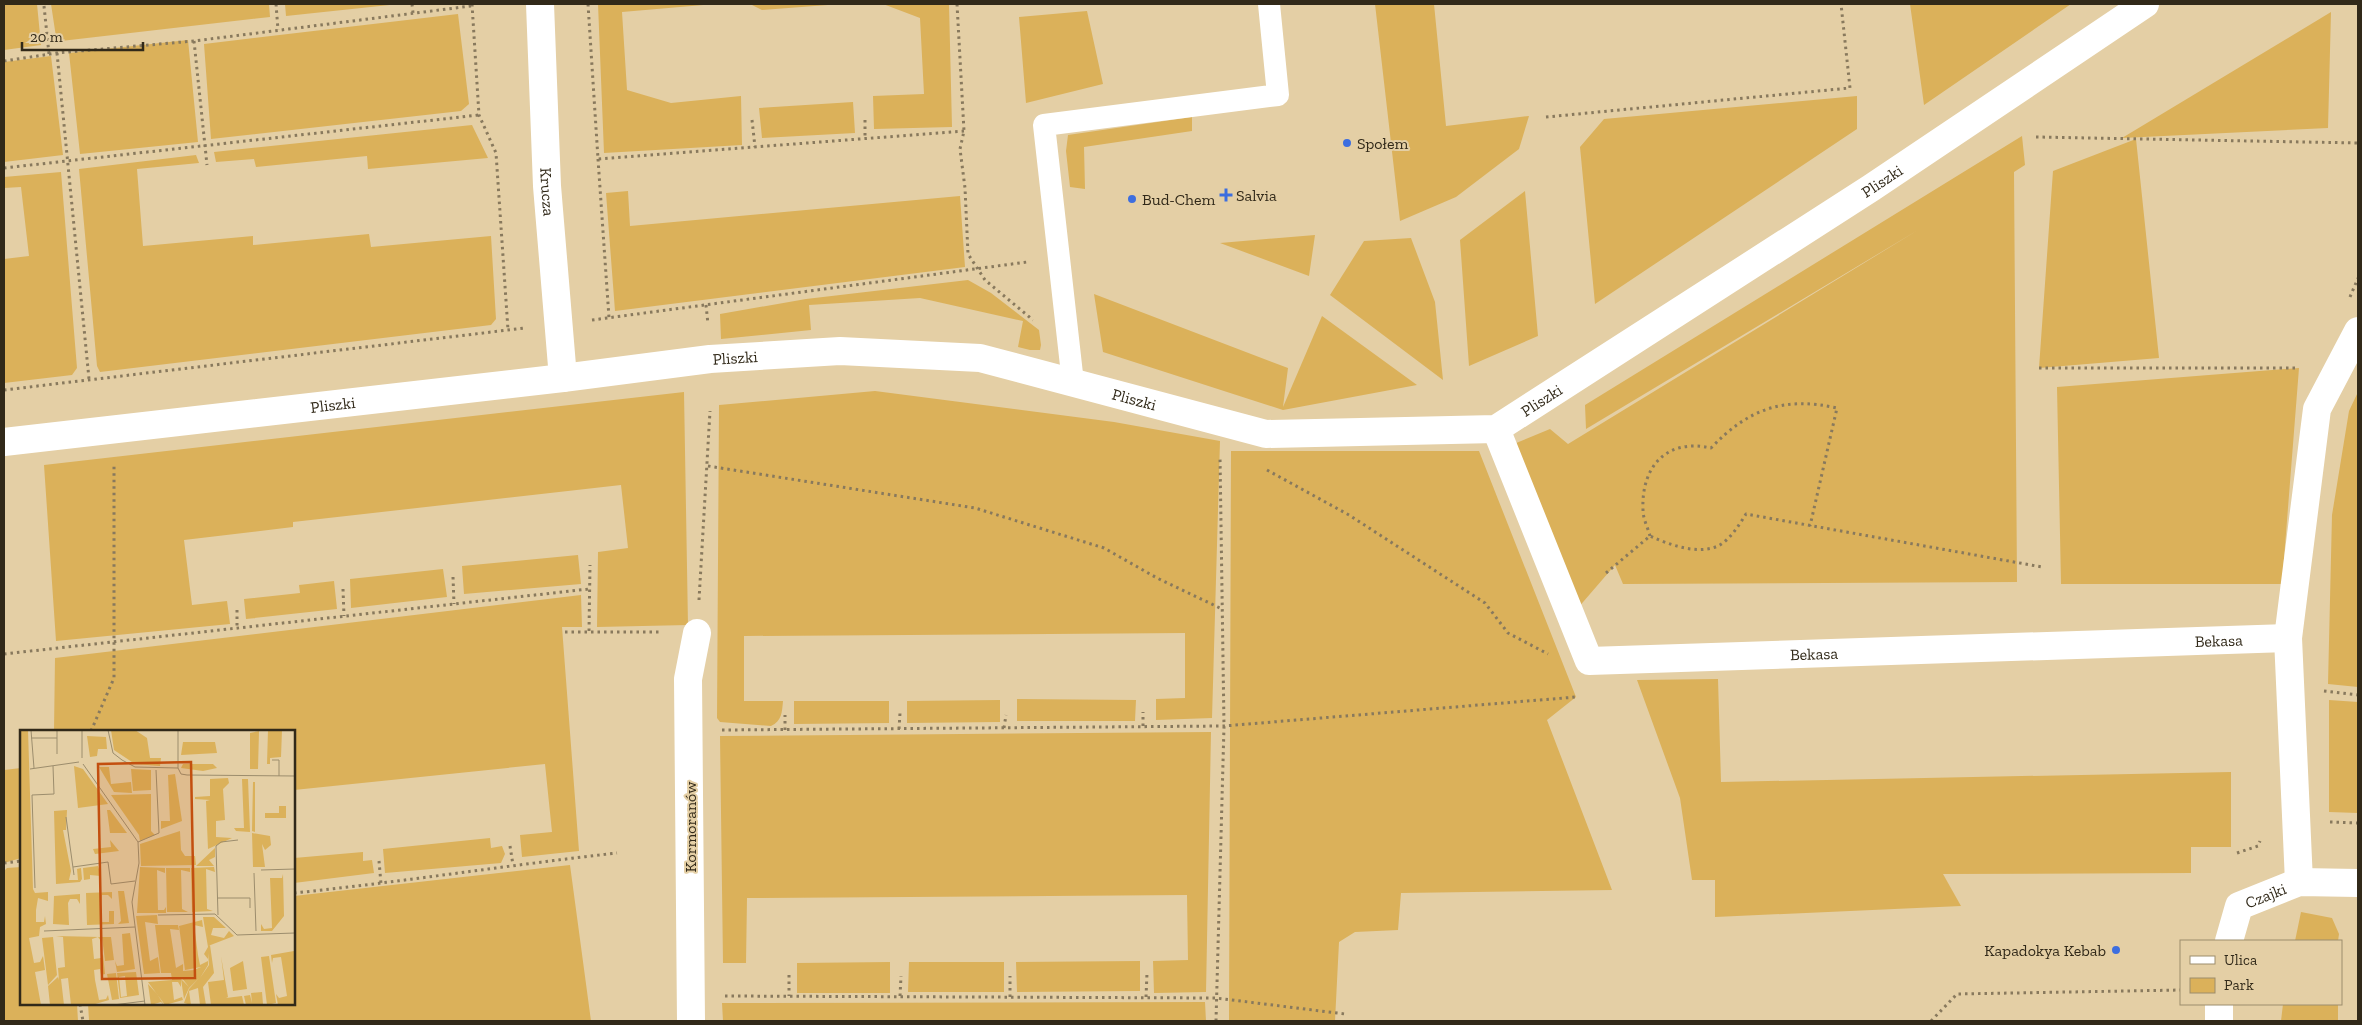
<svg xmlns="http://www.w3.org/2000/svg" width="2362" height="1025" viewBox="0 0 2362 1025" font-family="'Zilla Slab',serif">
  <rect width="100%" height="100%" fill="#e4cfa5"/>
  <path fill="#dbb15a" d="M4 4H37L41 45 4 50Z
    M51 4H269L270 17 61 41 56 37Z
    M285 4H399L286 16Z
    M598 4H715L622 12 627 90 671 103 741 96 742 145 604 153Z
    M750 4H841L762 10Z
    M883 4H949L952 127 874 129 873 96 924 94 920 18Z
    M1375 4H1434L1446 126 1529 116 1519 149 1456 197 1400 221Z
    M1910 4H2071L1924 105Z
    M1087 11 1103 84 1026 103 1019 17Z
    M2331 12 2328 128 2122 138Z
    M458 14 469 104 461 111 211 139 204 44Z
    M188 40 198 142 80 154 69 53Z
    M51 56 63 155 4 162V62Z
    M1857 96V129L1595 304 1580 147 1604 119Z
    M853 102 855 133 762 138 759 108Z
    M1192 117V131L1084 147 1085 189 1070 187 1066 151 1068 135Z
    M472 125 488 158 368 169 367 156 256 167 254 159 216 162 214 152Z
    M2022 136 2025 165 2014 172 2017 582 1623 584 1615 565 1571 616 1504 448 1550 429 1568 444 1918 230 1586 429 1585 405Z
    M2136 139 2159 358 2039 368 2053 171Z
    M196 155 199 163 137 169 143 246 253 236V245L369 234 371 247 491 236 496 319 491 325 100 372 97 366 79 169Z
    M61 172 77 368 72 375 4 383V259L29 256 21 187 4 188V177Z
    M628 191 630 226 960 196 965 267 615 311 606 193Z
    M1525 191 1538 336 1469 366 1460 240Z
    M1315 235 1309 276 1220 243Z
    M1411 238 1435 302 1443 380 1330 295 1364 241Z
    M968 280 991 293 1039 330 1041 345 1040 350H1030L1018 347 1023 321 920 298 809 305 811 330 721 339 720 314 806 299Z
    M1094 294 1288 368 1283 407 1322 316 1417 385 1283 410 1103 352Z
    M2299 368 2282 584H2061L2057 387Z
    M875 391 1114 422 1220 441 1212 718 1156 720V699L1185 698V633L744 636V701H783C782 712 782 721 771 726L720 722 717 718 719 405Z
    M684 392 688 625 597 627 598 552 628 548 621 485 293 522V527L184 540 192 605 227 601 230 624 56 641 44 465Z
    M2358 392V687L2328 684 2332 515 2349 411Z
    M1231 451H1479L1576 697 1547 720 1612 890 1401 893 1398 930 1355 932 1339 942 1335 1021H1229Z
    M578 555 581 584 464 594 462 566Z
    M443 569 447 597 351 608 350 579Z
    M334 581 337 609 246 619 244 599 300 593 299 585Z
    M581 595 582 627H562L579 851 522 857 520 835 552 832 545 764 294 790V731H54L55 658Z
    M1718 679 1721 782 2231 772V847H2191V873L1943 874 1961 906 1715 917V880H1692L1680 798 1637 680Z
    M1017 699 1136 700 1135 721H1017Z
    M1000 700V722L907 723V701Z
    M2329 700 2358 702V813L2329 812Z
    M794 701H889V723L794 724Z
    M1211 732 1206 992 1154 993 1153 961 1188 960 1187 895 747 898 746 963H723L720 736Z
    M21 768V858L4 863V770Z
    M490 838 491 848 502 846 505 854 501 863 385 873 383 849Z
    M363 852V861L372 860 374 873 294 883V858Z
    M570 865 591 1021 89 1020 88 1004H294V896Z
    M21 867V1004H77L78 1021H4V871L7 868Z
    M2301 912 2332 918 2339 934 2338 941H2295Z
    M1140 961V991L1017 992 1016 962Z
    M890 962V993H797V963Z
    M909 962H1004V992H908Z
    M1205 1002 1206 1021H723L722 1003Z
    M2283 1004H2338V1021H2281Z"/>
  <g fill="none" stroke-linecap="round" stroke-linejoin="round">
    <path stroke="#88795d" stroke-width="3" stroke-dasharray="2.5 4" stroke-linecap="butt" d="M276 4 278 30
      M412 4 413 13
      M472 4 479 115 496 153 508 330
      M588 4 598 159 964 131
      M957 4 964 131 960 149 965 188 968 254 985 280 1033 320
      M44 6 49 54
      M194 41 207 165
      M57 53 89 379
      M4 61 57 53 194 41 471 6
      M1546 117 1850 88 1841 4
      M752 120 755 147
      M865 120V139
      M2036 137 2358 143
      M598 159 609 318
      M4 168 479 115
      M2350 297 2358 278
      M706 305 708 324
      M592 320 1027 262
      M2039 368H2298
      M4 390 525 328
      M708 466 975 508 1104 548 1157 578 1222 609
      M1267 470 1349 515 1485 603 1508 633 1548 654
      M1650 536C1648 528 1643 519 1643 510 1641 467 1666 438 1711 448 1748 409 1784 396 1837 408L1810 526
      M1606 573 1650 536C1670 545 1697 555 1718 546 1730 540 1739 525 1746 514L2042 567
      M453 577 454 604
      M343 589 344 616
      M699 600 710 411
      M237 610V628
      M589 631 590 565
      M565 632H662
      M4 654 589 589
      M2324 691 2358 695
      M1143 726V712
      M1004 728 1006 715
      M899 729 900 713
      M722 730 1224 726 1576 697
      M785 730V715
      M91 731 114 678V464
      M2330 822 2358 823
      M510 846 513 865
      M2237 853 2258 846 2260 841
      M379 861 381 884
      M4 863 21 861
      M294 893C402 882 509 865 617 853
      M789 975V996
      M725 996 1216 998 1345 1014
      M900 996 901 976
      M1010 997V976
      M1146 997 1147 973
      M80 1004 83 1021
      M1216 1021 1224 726 1220 457
      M1931 1021 1957 994 2181 990"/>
    <path stroke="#fff" stroke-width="22" d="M1073 383 1044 125 1278 95 1269 4"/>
    <g stroke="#fff" stroke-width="28">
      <path id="s1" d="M540 4 547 186 563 378"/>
      <path id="s2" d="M1496 429 1589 661 2288 638"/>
      <path d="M2299 882 2288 638 2317 409 2358 331"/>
      <path id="s3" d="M2229 941 2239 906 2299 882 2358 883"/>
      <path d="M691 1021 688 679 697 633"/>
      <path d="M2219 1021V1004"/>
    </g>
    <path stroke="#fff" stroke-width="28" id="s4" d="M4 442 563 378 710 359 840 351 980 358 1266 434 1496 429 1871 188 2145 4"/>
  </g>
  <g fill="#3d6edf" stroke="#e4cfa5" stroke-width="2">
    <circle cx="1347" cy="143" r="5"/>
    <path d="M1223.5 187.5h5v5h5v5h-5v5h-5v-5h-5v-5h5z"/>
    <circle cx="1132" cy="199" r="5"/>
    <circle cx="2116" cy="950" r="5"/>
  </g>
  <g text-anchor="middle" stroke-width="4" stroke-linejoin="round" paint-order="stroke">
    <g font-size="16" fill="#312919" stroke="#e4cfa5" text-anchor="start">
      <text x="1357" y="149">Społem</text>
      <text x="1236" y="201">Salvia</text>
      <text x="1142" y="205">Bud-Chem</text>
      <text x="2106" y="956" text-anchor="end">Kapadokya Kebab</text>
    </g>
    <g font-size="16" fill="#312919" stroke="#e4cfa5">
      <text dy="6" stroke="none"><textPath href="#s4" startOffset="1966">Pliszki</textPath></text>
      <text dy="6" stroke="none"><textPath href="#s1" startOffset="188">Krucza</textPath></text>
      <text dy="6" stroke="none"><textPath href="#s4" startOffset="736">Pliszki</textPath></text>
      <text dy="6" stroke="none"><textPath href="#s4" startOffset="1141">Pliszki</textPath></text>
      <text dy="6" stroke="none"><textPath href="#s4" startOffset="1561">Pliszki</textPath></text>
      <text dy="6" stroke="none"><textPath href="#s4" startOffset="331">Pliszki</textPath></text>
      <text dy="6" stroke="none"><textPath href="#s2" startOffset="880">Bekasa</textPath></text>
      <text dy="6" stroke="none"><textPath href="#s2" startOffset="475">Bekasa</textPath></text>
      <text transform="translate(690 827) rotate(-90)" y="6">Kormoranów</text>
      <text dy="6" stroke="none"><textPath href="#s3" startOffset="65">Czajki</textPath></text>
    </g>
  </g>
  <g transform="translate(20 730)">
    <rect width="275" height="275" fill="#e4cfa5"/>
    <path d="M0 0H8L13 159 15 163 28 162V171L18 168 16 180V192H24L25 186 26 194 20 197 19 206 9 208 14 233 20 232 23 226 25 240 15 242 21 275H0ZM115 0 127 8 130 28H141L140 36 115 34 94 20 91 0ZM248 0H262L261 27 250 28V34H247ZM239 1 238 39H230V3ZM67 6 86 7 87 19H78L77 26 70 27ZM163 12H195L197 23 161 25ZM163 34H193L197 38 183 41 161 38ZM54 36 63 39 88 74 58 78ZM79 37H89L91 54 111 52 112 63 94 62ZM111 39 131 40V60L113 61ZM155 44 162 91 141 99V91H150L148 45ZM208 48 209 53 203 59 205 90 196 91V107L212 108 188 119 186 71 190 70 175 69V67L190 66V49ZM222 49H228L230 102 216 101 214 98H224ZM233 52H235V102L232 101ZM131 64V101L135 105 120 111 119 105 91 65ZM259 76H266V88H245V83H259ZM47 80 46 100H43L51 141 49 150H58L57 139 61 138 62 149 60 152 36 154 34 81ZM87 80H90L107 103H90ZM160 101 161 120 165 126H175L176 135 121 136 120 114ZM232 103 250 106 251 115 245 120 242 114 245 137H233ZM90 110 99 121 75 124 73 119 91 117ZM195 118V127L189 130 194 136H176ZM78 136 81 146 70 145V149L64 150 63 138ZM120 137 145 138V143L137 140 138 180H144L146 177V183H117ZM194 137 195 142 186 139 187 179 193 181 172 182 171 138ZM146 138H170V142L161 140 162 179 168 182H147ZM263 144 264 186 252 201H241V194L244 199 252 198 250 148H262ZM98 161H104L109 193 98 194 101 191ZM92 162V169L88 165H82L80 181 82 192H89V181H94V194L67 195 66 163ZM60 164V174L57 169H50L48 173 49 195 33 194 34 166ZM137 185 138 194 125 192 130 231 138 227 140 243 124 244 116 186ZM183 187H194L206 198H193L191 205 204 208 209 201 214 206 188 216 190 215 194 243 183 257 186 275H180L178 258 169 261 171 275 164 273 169 259 179 248 169 258 164 269 161 249 169 257 161 247V257L158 252H152L154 270 162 267 163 270 145 275 128 252 152 250 151 243H141L135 195H158L159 200 150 199 156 238 163 234V241L174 240 181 237 165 240 159 196 182 190 183 197 174 195 178 225 180 235 188 231V235L180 248 189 235 188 223V229L184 224 188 217ZM110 203 115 239 97 242 95 231 97 236 104 235 102 204ZM36 206 80 207 81 211 78 207 72 209 74 229 81 228 83 224 85 244 81 245 80 239 74 240 75 250 79 270 86 269 88 265 89 270 72 275H51L48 248 41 249 44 275H30L28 256 38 247 39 250 38 238 45 237 43 207ZM33 207 37 245 28 255 22 208ZM82 207H91L94 230 85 231ZM274 221 275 274 258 275 256 264 259 268 267 266 264 246 261 227 253 228 252 233 251 225ZM201 226 208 267 206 268 222 266 224 275H191L188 252 204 250ZM249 226 256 273 247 275 241 227ZM223 231 227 259 213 261 210 238ZM116 242 119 265 100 268 97 243ZM105 246 107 266 101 267 99 247ZM96 243 99 269 92 270 87 244ZM128 254 137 264 144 275 141 272 131 275ZM242 262 243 274 226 275 224 266 230 265 232 273 231 263Z" fill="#dbb15a" fill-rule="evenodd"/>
    <path fill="none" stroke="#9c8d6d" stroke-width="1" d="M11 0 14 38M37 0V24M88 0 93 23 102 30 115 37 158 38M158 0V38M11 8H37M62 28V0M252 30H259V46M63 34 118 112 119 133 112 172 125 275M158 38 161 44 167 45 275 46M10 39 59 32M46 87 54 145M118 112 139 103 136 40M53 137 88 132 91 154 115 151M241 140 275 139M234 143 236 201M15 158 12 65 34 64 33 36M197 168H230V178M138 185 195 184 217 205 275 203M198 185 196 116 201 112 218 110M24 201 115 197M93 275 125 271"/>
    <path fill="#c34f0f" fill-opacity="0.15" stroke="#c34f0f" stroke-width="2.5" d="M171 32 175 248 82 249 78 34Z"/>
    <rect width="275" height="275" fill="none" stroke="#312919" stroke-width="2.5"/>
  </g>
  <rect width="2362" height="1025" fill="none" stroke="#312919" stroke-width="10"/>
  <rect x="2180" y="940" width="162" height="65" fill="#e4cfa5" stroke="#9c8d6d"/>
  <rect x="2190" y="956" width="25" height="8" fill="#ffffff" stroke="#9c8d6d"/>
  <text x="2224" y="965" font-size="15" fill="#312919">Ulica</text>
  <rect x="2190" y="978" width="25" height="15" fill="#dbb15a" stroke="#9c8d6d"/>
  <text x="2224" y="990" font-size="15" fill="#312919">Park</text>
  <path d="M22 42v8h121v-8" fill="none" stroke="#312919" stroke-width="2.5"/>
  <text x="30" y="42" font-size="15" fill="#312919" stroke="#e4cfa5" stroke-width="4" paint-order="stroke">20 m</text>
</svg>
